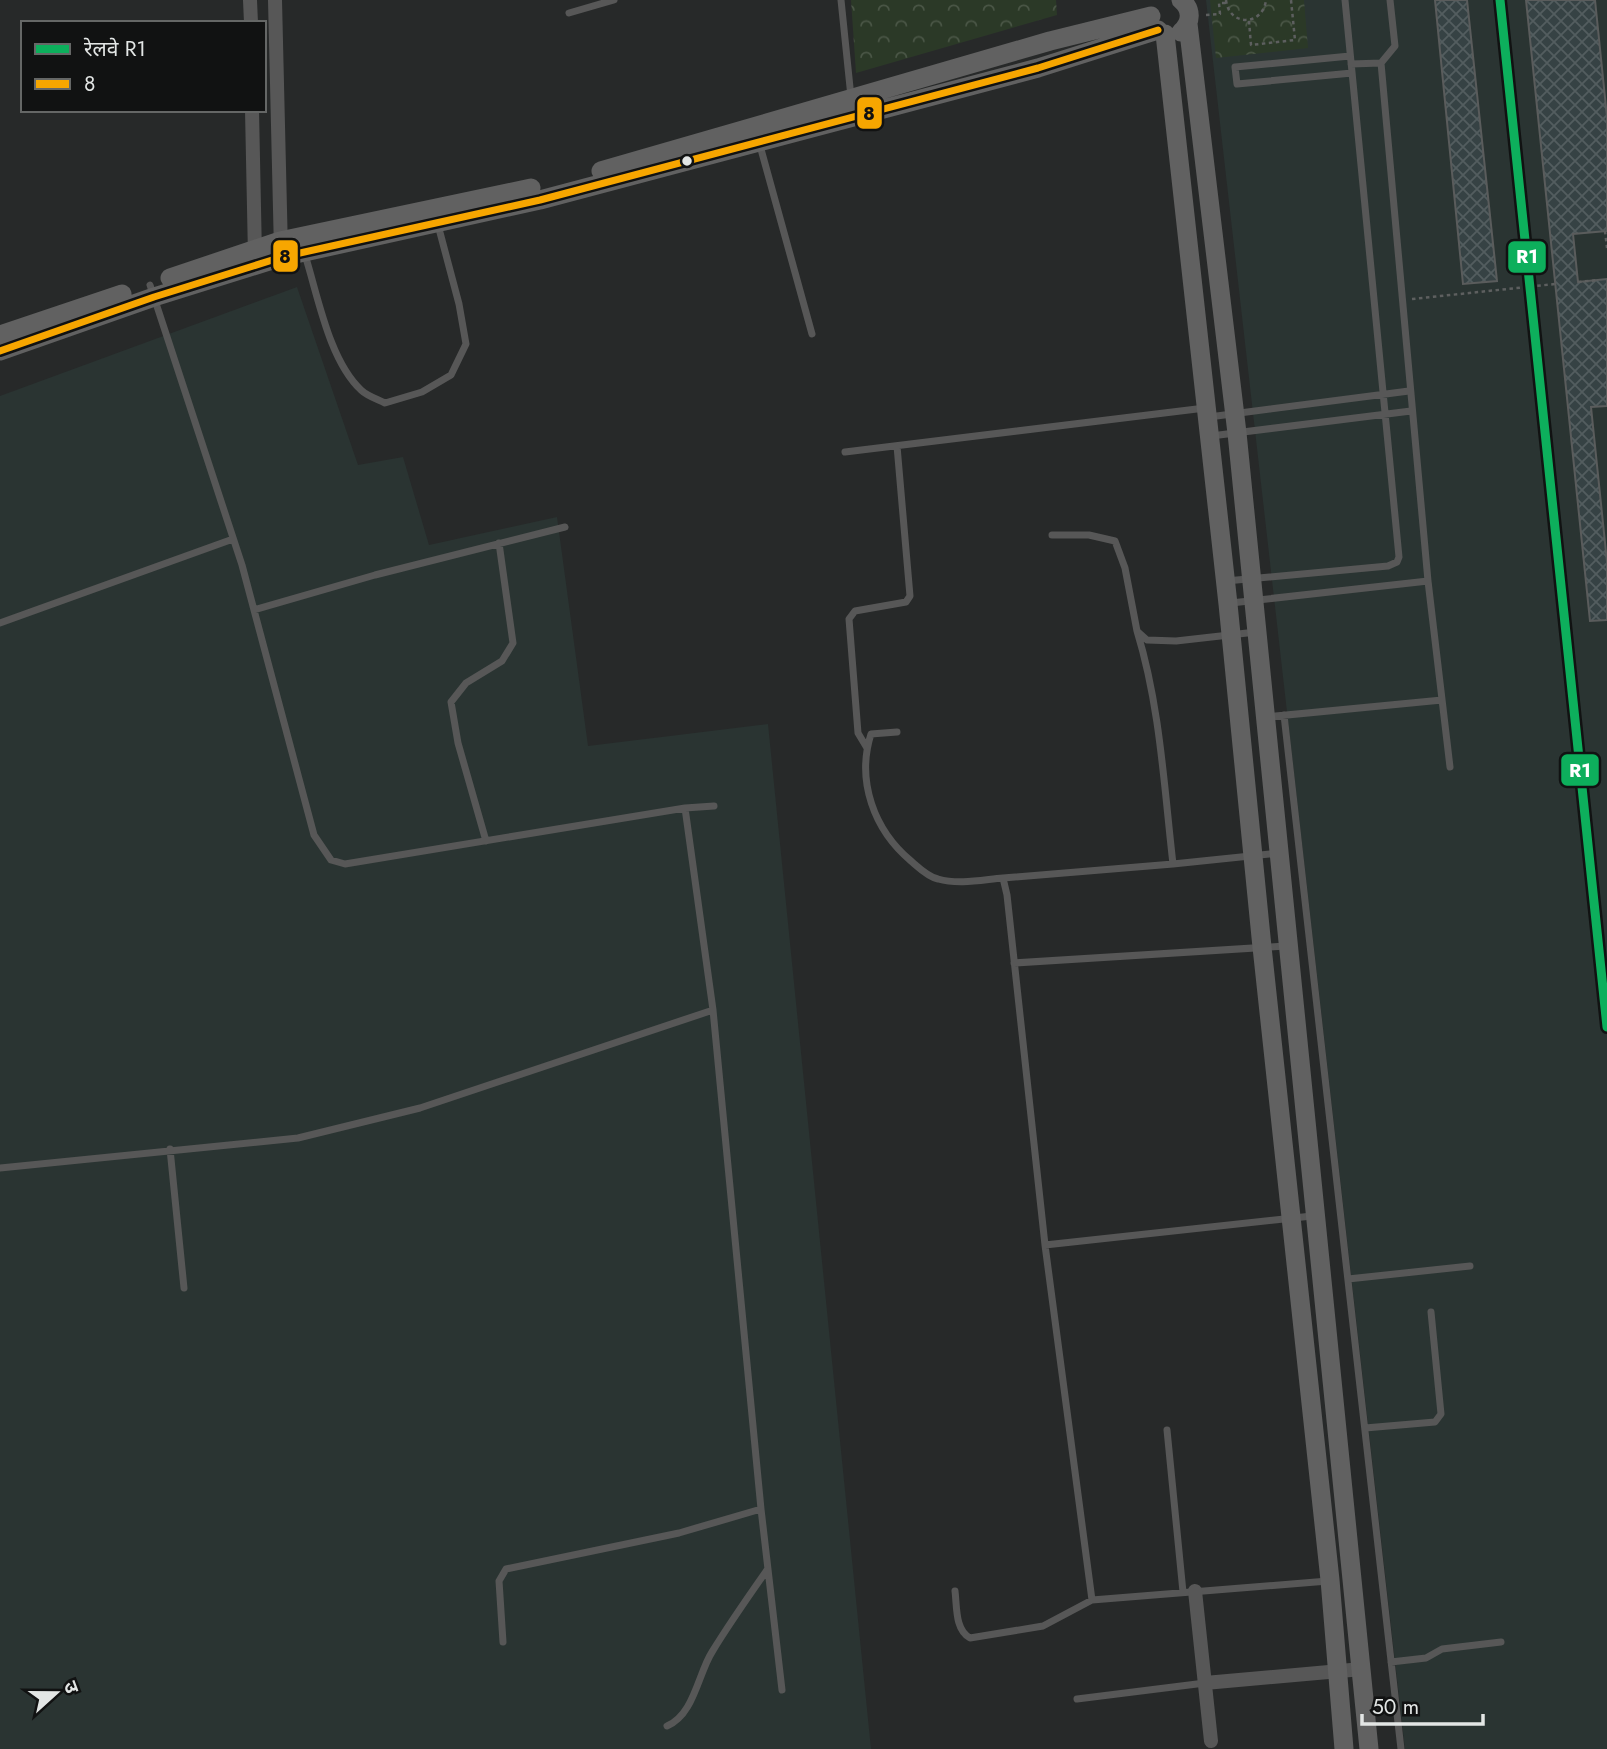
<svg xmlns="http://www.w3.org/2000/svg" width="1607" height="1749" viewBox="0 0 1607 1749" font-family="Jost,'Noto Sans Devanagari',sans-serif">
  <defs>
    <pattern id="park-crowns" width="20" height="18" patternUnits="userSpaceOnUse" patternTransform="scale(1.75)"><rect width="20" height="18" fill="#2b3927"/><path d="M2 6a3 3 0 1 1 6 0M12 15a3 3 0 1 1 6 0" fill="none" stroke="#4a5646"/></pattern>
    <pattern id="building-cross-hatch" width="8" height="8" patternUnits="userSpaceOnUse" patternTransform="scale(1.75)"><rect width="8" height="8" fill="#364244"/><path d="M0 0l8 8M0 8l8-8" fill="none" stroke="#535d5f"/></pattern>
  </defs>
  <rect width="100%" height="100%" fill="#272929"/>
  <path fill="#2a3432" d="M1206 0H1607V1749H1405Z
    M297 287 358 465 403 457 429 545 557 517 588 746 768 724 871 1749H0V396Z"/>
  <path fill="url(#park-crowns)" d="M851 0H1056L1057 15 856 73Z
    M1210 0H1304L1308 48 1216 58Z"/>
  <path fill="url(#building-cross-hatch)" stroke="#5a5c5c" stroke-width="2" d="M1435 0H1467L1497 281 1463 284Z
    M1526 0H1595L1607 117V231L1573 234 1578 282 1607 279V406L1591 407 1607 562V620L1590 621Z"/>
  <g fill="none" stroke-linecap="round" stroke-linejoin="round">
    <path stroke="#5d5f5f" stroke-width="2.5" stroke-dasharray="3.5 3.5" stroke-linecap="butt" d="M1226 0C1229 27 1263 26 1266 0
      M1206 15 1220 14 1219 3H1226
      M1249 21 1251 45 1295 40 1291 0
      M1605 231 1607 248
      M1578 282 1599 280
      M1412 299 1555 284"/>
    <path stroke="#575757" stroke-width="7" d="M841 0 851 97
      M569 13 614 0
      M1350 56 1235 67 1237 84 1352 73
      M1351 64 1381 63
      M759 142 812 334
      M305 255C318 296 329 360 361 390 367 396 377 399 385 403L422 392 451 375 466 344 459 304 438 225
      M150 285 242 565 314 835 331 860 345 864 685 808 714 806
      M1209 417 1409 391
      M1211 436 1411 411
      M845 452 1205 408
      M1052 535H1089L1115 541 1125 568 1137 631 1147 640 1176 641 1256 632
      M1226 581 1388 566 1397 562 1399 557 1345 0
      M1428 581 1450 767
      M1231 603 1428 581 1381 63 1395 46 1390 0
      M254 610 375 575 565 527
      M0 623 233 539
      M1137 631C1160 706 1164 786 1173 864L1279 853
      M1284 715 1401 1749
      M1266 717 1442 700
      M897 732 871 734C856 781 874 830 911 861 918 867 928 877 938 879 959 885 981 880 1003 878L1007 895 1045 1245 1092 1600
      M867 748 858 733 849 619 855 611 906 602 910 596 897 446
      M685 808 713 1010 761 1509 782 1690
      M486 841 458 743 451 702 466 683 502 661 513 643 499 543
      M1003 878 1173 864
      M1014 963 1286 946
      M170 1149 184 1288
      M0 1168 298 1138 420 1108 713 1010
      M1045 1245 1312 1216
      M1348 1279 1470 1266
      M1365 1428 1435 1422 1441 1414 1431 1312
      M1167 1430 1183 1592
      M955 1591C957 1607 955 1630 970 1638L1043 1626 1092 1600 1328 1581
      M503 1642 499 1581 506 1569 679 1533 761 1509
      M1391 1662 1426 1658 1442 1649 1501 1642
      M1077 1699 1205 1683
      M667 1726C694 1715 698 1674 712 1652 729 1624 748 1597 767 1570"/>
    <path stroke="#575757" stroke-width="14" d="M250 0 251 23
      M275 0 281 251
      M252 110 255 256
      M1195 1591 1211 1741
      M1205 1683 1362 1669"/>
    <path stroke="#616161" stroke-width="19" d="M1181 0C1192 9 1192 22 1181 32
      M1188 24 1237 433 1369 1749
      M1165 34 1228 604 1262 947 1330 1580 1344 1749
      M601 171 1050 41 1151 16
      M170 278 280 241 531 188
      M0 335 122 294
      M0 351 154 297 282 257 540 200 1038 68 1158 30"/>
    <defs>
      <path id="bus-1" d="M0 351 154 297 282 257 540 200 1038 68 1158 30"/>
    </defs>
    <use href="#bus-1" stroke="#111212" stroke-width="12"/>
    <use href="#bus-1" stroke="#f7a600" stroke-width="7"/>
    <defs>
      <path id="rail-1" d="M1500 0 1607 1027"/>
    </defs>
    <use href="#rail-1" stroke="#111212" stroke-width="14"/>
    <use href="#rail-1" stroke="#0daf5c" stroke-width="9"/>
  </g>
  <circle fill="#e3e6e5" stroke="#111212" stroke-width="2.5" cx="687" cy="161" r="6"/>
  <g stroke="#111212" stroke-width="2.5">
    <rect x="856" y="96" width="27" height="34" rx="7" fill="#f7a600"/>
    <rect x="272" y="239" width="27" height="34" rx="7" fill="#f7a600"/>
    <rect x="1507" y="240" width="40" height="34" rx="7" fill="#0daf5c"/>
    <rect x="1560" y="753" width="40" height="34" rx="7" fill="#0daf5c"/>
  </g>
  <g font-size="19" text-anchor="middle" font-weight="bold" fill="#fff">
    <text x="1527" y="263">R1</text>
    <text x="1580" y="777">R1</text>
  </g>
  <g font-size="19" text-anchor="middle" font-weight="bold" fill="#111">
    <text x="869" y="120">8</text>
    <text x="285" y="263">8</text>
  </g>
  <rect x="21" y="21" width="245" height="91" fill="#111212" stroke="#656766" stroke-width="2"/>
  <rect x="35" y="44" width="35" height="10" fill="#0daf5c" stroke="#656766" stroke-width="2"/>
  <text x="84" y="56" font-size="21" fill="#e3e6e5">रेलवे R1</text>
  <rect x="35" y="79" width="35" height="10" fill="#f7a600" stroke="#656766" stroke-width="2"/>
  <text x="84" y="91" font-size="21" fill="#e3e6e5">8</text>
  <g transform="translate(56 1693) rotate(69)" stroke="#111212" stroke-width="5" paint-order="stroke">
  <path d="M0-5L12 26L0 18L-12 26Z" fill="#e3e6e5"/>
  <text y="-10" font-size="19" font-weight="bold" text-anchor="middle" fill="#e3e6e5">उ</text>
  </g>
  <path d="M1362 1714v10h121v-10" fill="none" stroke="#e3e6e5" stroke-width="3.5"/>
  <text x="1372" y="1714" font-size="21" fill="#e3e6e5" stroke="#111212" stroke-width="5" paint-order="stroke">50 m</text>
</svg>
